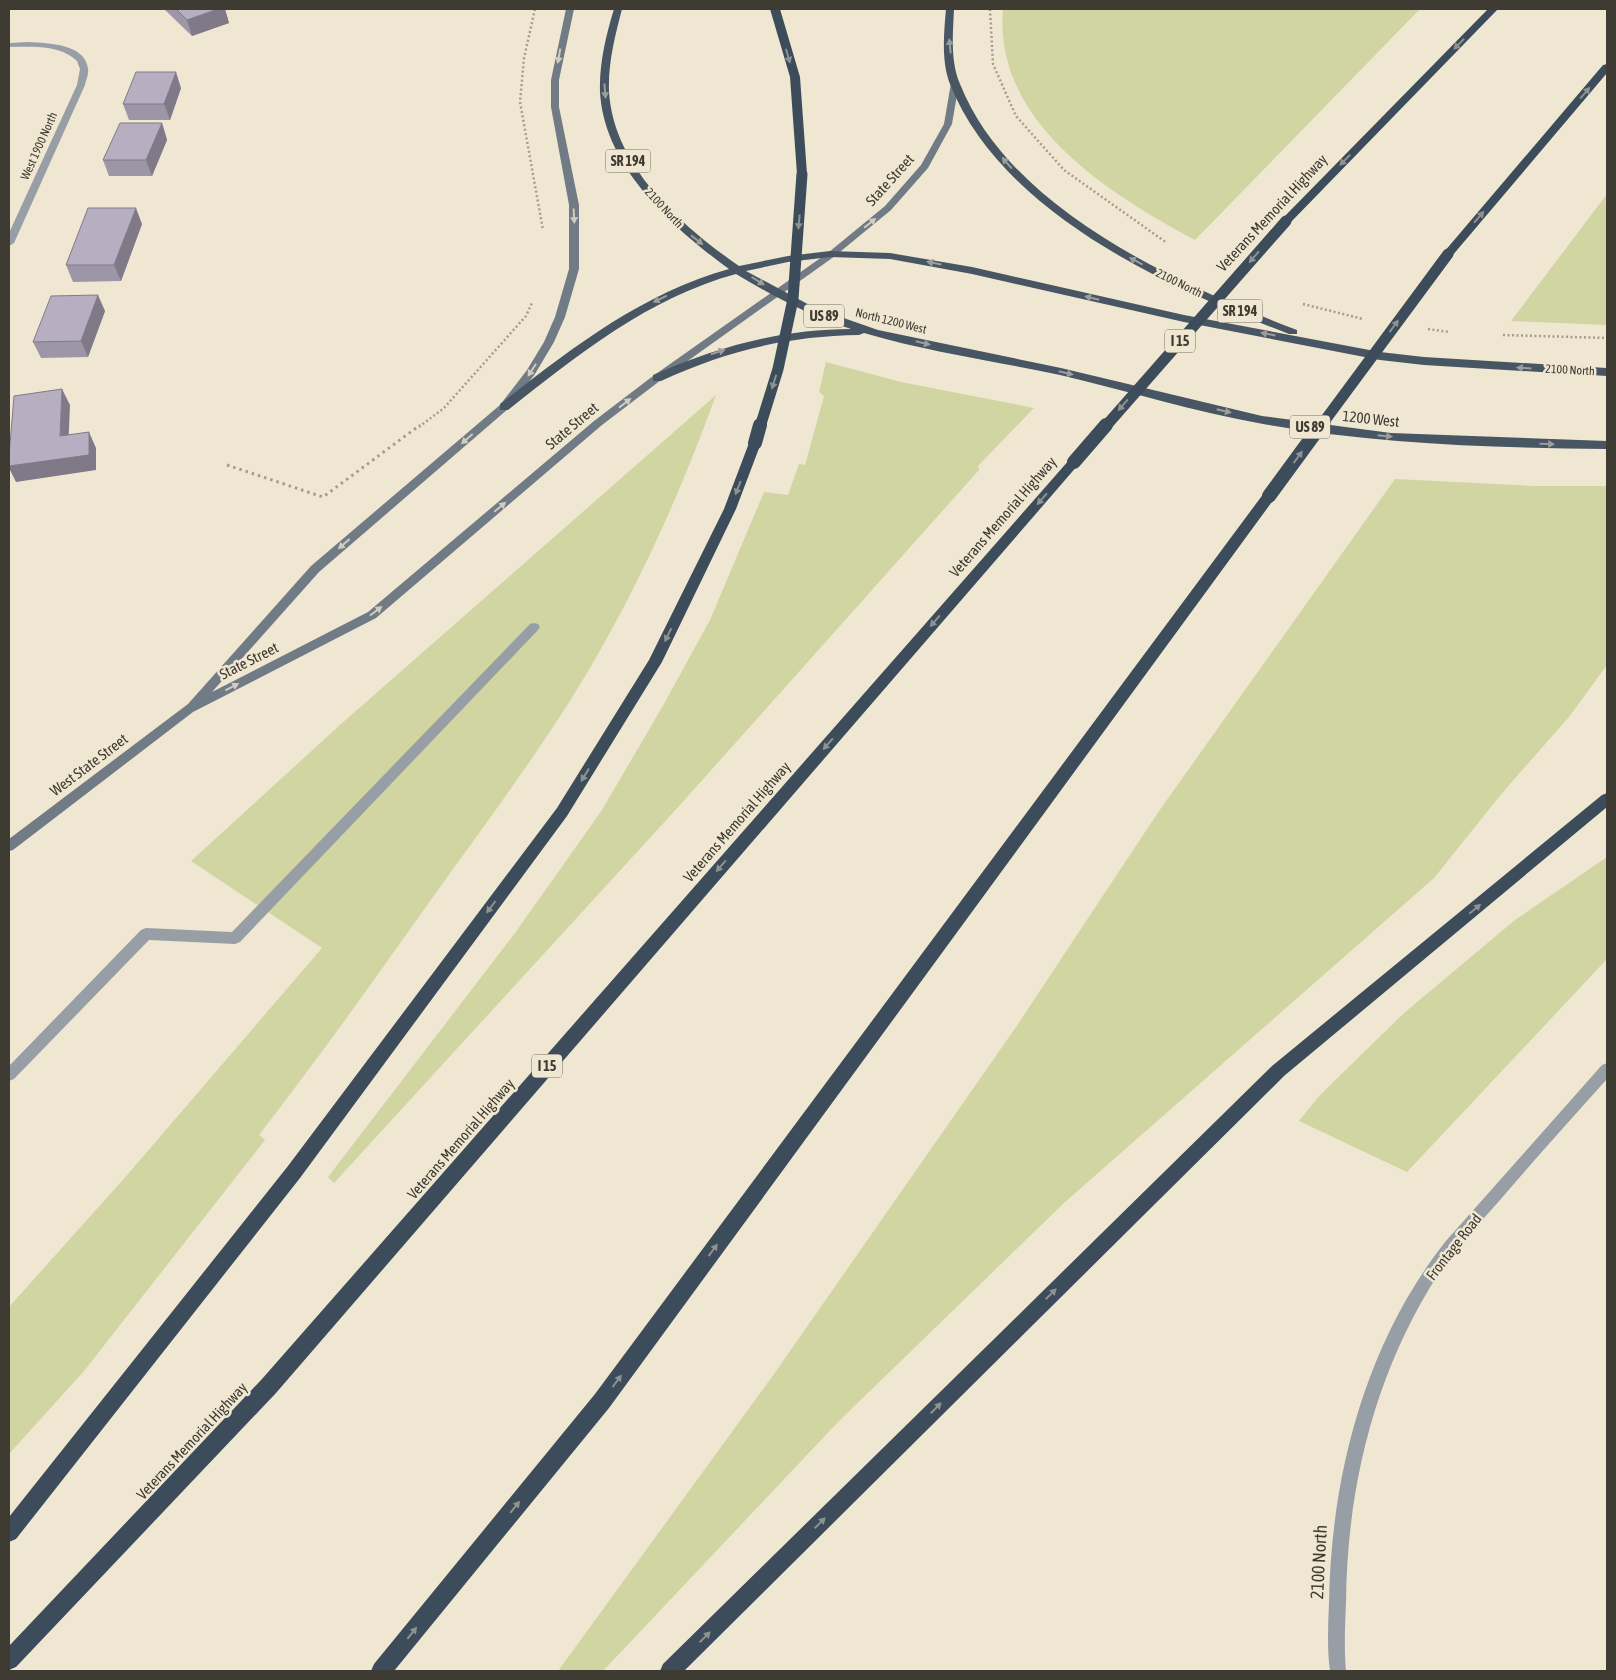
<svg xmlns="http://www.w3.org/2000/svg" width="1616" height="1680" viewBox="0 0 1616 1680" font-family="'Asap Condensed',sans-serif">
  <rect width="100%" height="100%" fill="#f0e7d2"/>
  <path fill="#d0d5a2" d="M1003 9H1420L1195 240C1109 194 993 122 1003 9Z
    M1607 194V325L1511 321Z
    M826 362 901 382 1034 408 978 466 979 470 680 805 334 1183 328 1177 515 933 602 810 664 704 710 620 764 492 788 495 799 464 805 465 824 396 819 392Z
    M716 395C678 500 632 601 573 696 530 764 482 829 435 894 378 975 320 1056 259 1135L265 1140 84 1371 9 1454V1307L128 1174 322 948 191 861 341 724Z
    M1395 479 1535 486H1607V665L1569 717 1503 792 1434 878 1065 1202 839 1421 603 1671H558L774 1374 1016 1027 1159 811Z
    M1607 857V959L1407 1172 1299 1121 1319 1096 1404 1013 1515 920Z"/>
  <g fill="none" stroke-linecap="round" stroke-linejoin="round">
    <path stroke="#a49d8d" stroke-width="2.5" stroke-dasharray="2 2.5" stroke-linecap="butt" d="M535 9 524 58 520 102 543 230
      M990 9 993 64 1016 116 1064 170 1167 243
      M1303 304 1363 319
      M1428 329 1449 332
      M1503 335 1607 338
      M419 427 444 408 526 316 532 303"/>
    <path stroke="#a49d8d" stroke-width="3" stroke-dasharray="2.5 4" stroke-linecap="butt" d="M227 465 323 497 420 425"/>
    <path fill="#979ea5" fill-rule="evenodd" d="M534 623 538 624 540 627 538 630 240 942 235 944 149 940 14 1079 9 1081V1066L141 930 146 928 232 932 530 624Z"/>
    <path fill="#979ea5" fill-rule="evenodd" d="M29 42C48 43 86 44 88 69 89 74 86 80 85 85L14 243 9 246V233L77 85 80 69 77 61C59 44 32 47 9 47V43Z"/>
    <path fill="#979ea5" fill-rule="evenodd" d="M1607 1063V1079C1571 1119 1535 1159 1500 1200 1479 1224 1456 1247 1439 1273 1375 1372 1347 1486 1346 1603 1345 1626 1344 1648 1346 1671H1330C1327 1649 1328 1626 1329 1603 1331 1476 1365 1344 1445 1242L1602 1065Z"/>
    <path fill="#707b85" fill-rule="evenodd" d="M566 9H574L559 80V107L579 205V269L565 317 554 342 535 374 508 409 319 572 212 692 368 612 594 421 653 376 829 252 885 206 921 165 944 124 951 83 955 80 959 83 952 124 928 168 891 210 835 256 661 380 602 425 376 618 193 712 13 850 9 851V839L188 704 311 566 500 405 527 370 544 342 555 317 569 269V205L551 107V80Z"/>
    <path fill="#485664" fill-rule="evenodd" d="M614 9H622C615 36 608 63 609 91 613 167 682 226 739 266L788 256 830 251 890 253 972 267 1184 315 1380 352 1424 357 1607 368V376L1424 365 1380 360 1184 322 972 274 890 259 830 257 788 262 746 271 815 308 878 330 1061 368 1262 416 1391 433 1607 441V449C1493 448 1376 444 1263 424 1195 412 1128 391 1060 375 995 361 928 352 864 333L859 335C788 336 725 351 661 381H653V375C717 347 781 329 851 329 810 316 773 296 736 274 648 298 579 354 508 410H500V404C571 349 640 294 729 269 673 228 604 167 600 92 599 64 606 35 614 9Z
      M946 9H954C953 33 950 61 960 84 1010 210 1178 284 1297 330V334H1289C1169 288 1001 213 950 84 941 61 944 32 946 9Z"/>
    <path fill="#3d4c5a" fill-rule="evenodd" d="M770 9H780L800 77 807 174 802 177 797 174 790 77Z
      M1488 9H1498L1290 223H1282V219Z
      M1607 64V73L1452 256H1444V252L1603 65Z
      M755 439 761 443 736 509 662 662 567 816 300 1178 16 1539 9 1542V1517L288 1166 557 808 649 660 724 509 749 443Z
      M1074 458 1078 459 1080 462 1078 465 276 1393 16 1667 9 1670V1646L262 1379 1070 459Z
      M1269 492 1275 496 1274 499 609 1408 394 1671H371L374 1664 595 1394 1264 493Z
      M1607 793V807L1284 1076 684 1671H660L663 1664 1272 1066 1602 795Z"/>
    <path stroke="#3d4c5a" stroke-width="11" d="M760 427 778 369 793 299 802 174
      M1105 427 1286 221
      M1320 427 1448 254"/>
    <path stroke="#3d4c5a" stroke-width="14" d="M755 443 760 425
      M1074 462 1106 425
      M1269 496 1321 425"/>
  </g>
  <path fill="#9d96a7" d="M164 9H225L229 23 192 36Z
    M181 88 170 120H129L123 104Z
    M162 123 167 140 152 176H109L103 160Z
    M142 224 121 281 73 282 66 265Z
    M105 311 88 357 41 358 33 342Z"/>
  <path fill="#807a88" d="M218 9H225L229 23 192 36 187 20Z
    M176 72 181 88 170 120 164 104Z
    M162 123 167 140 152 176 146 160Z
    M136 208 142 224 121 281 114 265Z
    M98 295 105 311 88 357 81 341Z
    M62 389 70 405 68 452 60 436Z
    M89 432 96 448V470L16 482 9 468V466Z"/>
  <path fill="#b7aec2" stroke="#807a88" d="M176 9H218L187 20Z
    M136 72H176L164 104H123Z
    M120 123H162L146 160H103Z
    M88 208H136L114 265H66Z
    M98 295 81 341 33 342 51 296Z
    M62 389 60 436 89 432V455L9 466V456L14 396Z"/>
  <defs><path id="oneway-solid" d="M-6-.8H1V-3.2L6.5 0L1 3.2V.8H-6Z" transform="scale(1.25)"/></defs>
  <g fill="#8e9290">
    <use href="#oneway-solid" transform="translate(1459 44) rotate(134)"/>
    <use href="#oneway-solid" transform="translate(788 56) rotate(74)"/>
    <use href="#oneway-solid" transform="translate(1585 93) rotate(-49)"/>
    <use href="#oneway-solid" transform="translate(1345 160) rotate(134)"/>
    <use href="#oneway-solid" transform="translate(1479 217) rotate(-49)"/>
    <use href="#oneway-solid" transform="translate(799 222) rotate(95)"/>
    <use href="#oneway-solid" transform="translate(1254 257) rotate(131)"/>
    <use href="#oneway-solid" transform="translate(1394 326) rotate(-54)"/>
    <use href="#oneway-solid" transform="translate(774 382) rotate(107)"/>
    <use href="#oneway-solid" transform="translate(1123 405) rotate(131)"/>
    <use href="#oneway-solid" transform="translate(1298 457) rotate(-54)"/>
    <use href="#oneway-solid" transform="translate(738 488) rotate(111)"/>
    <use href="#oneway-solid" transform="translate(1042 499) rotate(131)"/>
    <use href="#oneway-solid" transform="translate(935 621) rotate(131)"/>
    <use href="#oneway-solid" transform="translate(668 635) rotate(116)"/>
    <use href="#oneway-solid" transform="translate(828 744) rotate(131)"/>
    <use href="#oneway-solid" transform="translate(585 775) rotate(122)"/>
    <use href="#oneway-solid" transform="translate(721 866) rotate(131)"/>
    <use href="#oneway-solid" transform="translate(491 907) rotate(127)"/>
    <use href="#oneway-solid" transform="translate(1475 909) rotate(-40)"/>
    <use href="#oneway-solid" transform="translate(713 1250) rotate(-54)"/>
    <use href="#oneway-solid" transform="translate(1051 1294) rotate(-45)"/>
    <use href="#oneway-solid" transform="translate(617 1381) rotate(-54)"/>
    <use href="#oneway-solid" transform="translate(936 1408) rotate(-45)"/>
    <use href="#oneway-solid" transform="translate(515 1507) rotate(-51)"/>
    <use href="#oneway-solid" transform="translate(820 1523) rotate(-45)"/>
    <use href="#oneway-solid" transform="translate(412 1633) rotate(-51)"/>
    <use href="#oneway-solid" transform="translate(705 1637) rotate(-45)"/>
  </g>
  <g fill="#9c9e9b">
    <use href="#oneway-solid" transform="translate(950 46) rotate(-95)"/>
    <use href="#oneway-solid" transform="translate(605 91) rotate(85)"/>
    <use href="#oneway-solid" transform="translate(1007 163) rotate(-131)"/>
    <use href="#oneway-solid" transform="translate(697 240) rotate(38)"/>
    <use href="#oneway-solid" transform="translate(1136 261) rotate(-152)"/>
    <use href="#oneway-solid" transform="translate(934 263) rotate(-169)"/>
    <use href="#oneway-solid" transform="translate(758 281) rotate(32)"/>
    <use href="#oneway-solid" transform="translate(1092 298) rotate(-166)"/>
    <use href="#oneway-solid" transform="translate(660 299) rotate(154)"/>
    <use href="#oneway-solid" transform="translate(1268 334) rotate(-169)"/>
    <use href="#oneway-solid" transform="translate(923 343) rotate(13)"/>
    <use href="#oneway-solid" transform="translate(718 352) rotate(-18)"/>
    <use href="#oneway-solid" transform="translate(1524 368) rotate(-177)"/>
    <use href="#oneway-solid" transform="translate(1066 373) rotate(13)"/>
    <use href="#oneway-solid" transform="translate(1224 411) rotate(13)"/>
    <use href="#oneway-solid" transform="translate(1385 436) rotate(6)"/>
    <use href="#oneway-solid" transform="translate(1547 444) rotate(1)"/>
  </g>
  <g fill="#d0ccbf">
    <use href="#oneway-solid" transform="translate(559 56) rotate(100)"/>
    <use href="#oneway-solid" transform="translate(574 216) rotate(87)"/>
    <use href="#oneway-solid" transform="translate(870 223) rotate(-39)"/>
    <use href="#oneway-solid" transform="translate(532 370) rotate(123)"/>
    <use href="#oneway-solid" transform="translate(625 403) rotate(-38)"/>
    <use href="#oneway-solid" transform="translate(467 439) rotate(139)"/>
    <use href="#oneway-solid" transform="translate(500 507) rotate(-40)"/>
    <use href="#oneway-solid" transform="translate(344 544) rotate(139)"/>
    <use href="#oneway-solid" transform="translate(376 611) rotate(-37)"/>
    <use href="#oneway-solid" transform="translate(232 687) rotate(-27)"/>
  </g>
  <g text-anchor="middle" stroke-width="5" stroke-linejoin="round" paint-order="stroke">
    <g font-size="12" fill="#3e3b32" stroke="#f0e7d2">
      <text transform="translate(39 146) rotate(-66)" y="4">West 1900 North</text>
      <text transform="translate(664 208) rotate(47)" y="4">2100 North</text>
      <text transform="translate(1179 283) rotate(26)" y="4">2100 North</text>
      <text transform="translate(891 321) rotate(14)" y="4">North 1200 West</text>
      <text transform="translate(1570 370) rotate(3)" y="4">2100 North</text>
    </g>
    <g fill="#f0e7d2" stroke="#736f62" stroke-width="1">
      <rect x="605.5" y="149.5" width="45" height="23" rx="4"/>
      <rect x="1217.5" y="299.5" width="45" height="23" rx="4"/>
      <rect x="804" y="304.5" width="40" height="23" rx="4"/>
      <rect x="1165" y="329.5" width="30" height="23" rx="4"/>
      <rect x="1290" y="415.5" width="40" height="23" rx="4"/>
      <rect x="532" y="1054.5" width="30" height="23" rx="4"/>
    </g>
    <g font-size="14" font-weight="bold" fill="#3e3b32">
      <text x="628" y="166">SR 194</text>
      <text x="1240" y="316">SR 194</text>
      <text x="824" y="321">US 89</text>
      <text x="1180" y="346">I 15</text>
      <text x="1310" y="432">US 89</text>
      <text x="547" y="1071">I 15</text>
    </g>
    <g font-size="15" fill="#3e3b32" stroke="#f0e7d2">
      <text transform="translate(890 180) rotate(-48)" y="5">State Street</text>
      <text transform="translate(1272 213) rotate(-47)" y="5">Veterans Memorial Highway</text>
      <text transform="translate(1371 419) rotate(6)" y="5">1200 West</text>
      <text transform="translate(572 426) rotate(-40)" y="5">State Street</text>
      <text transform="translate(1003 517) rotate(-49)" y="5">Veterans Memorial Highway</text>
      <text transform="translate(249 661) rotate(-27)" y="5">State Street</text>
      <text transform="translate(89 765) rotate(-37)" y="5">West State Street</text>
      <text transform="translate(737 822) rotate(-49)" y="5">Veterans Memorial Highway</text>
      <text transform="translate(461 1139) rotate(-49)" y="5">Veterans Memorial Highway</text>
      <text transform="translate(1454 1247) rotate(-52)" y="5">Frontage Road</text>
      <text transform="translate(192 1441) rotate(-47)" y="5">Veterans Memorial Highway</text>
    </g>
    <g font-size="18" fill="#3e3b32" stroke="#f0e7d2">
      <text transform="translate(1319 1562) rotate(-87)" y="6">2100 North</text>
    </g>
  </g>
  <rect width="1616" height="1680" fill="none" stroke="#3e3b32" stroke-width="20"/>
</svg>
